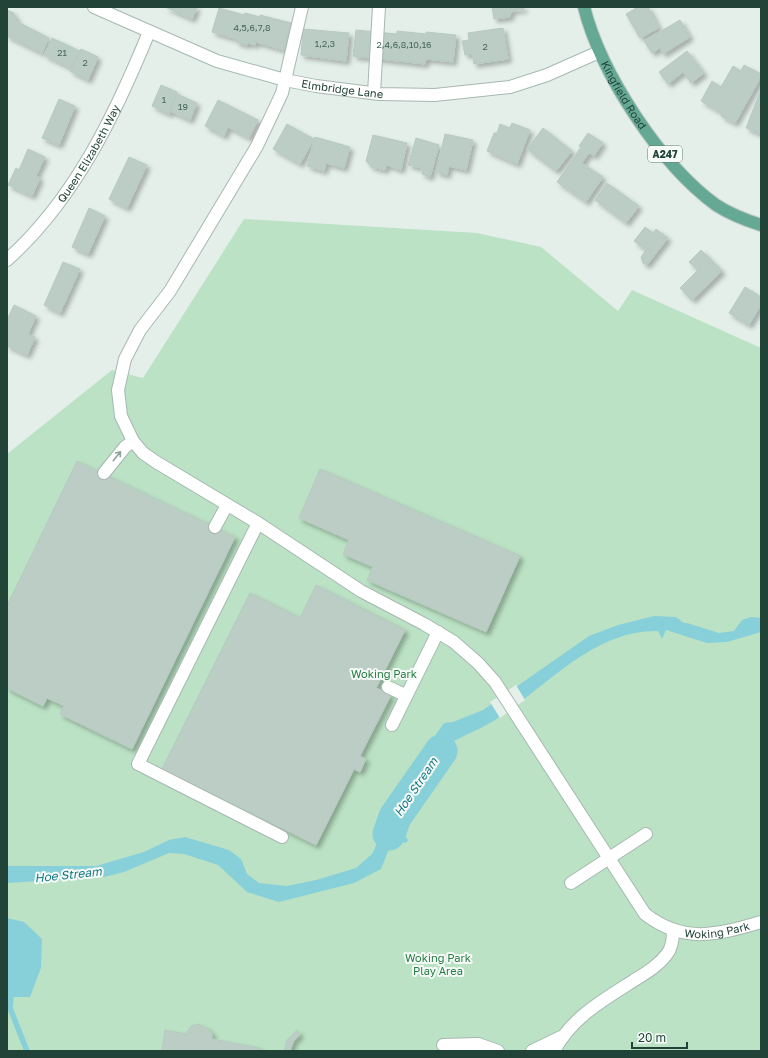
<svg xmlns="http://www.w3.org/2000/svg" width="768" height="1058" viewBox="0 0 768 1058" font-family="'Golos Text',sans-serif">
  <defs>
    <filter id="shadow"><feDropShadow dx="3.5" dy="3.5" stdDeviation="2" flood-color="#0004"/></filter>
  </defs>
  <rect width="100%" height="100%" fill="#e4efea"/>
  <path fill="#bbe2c4" d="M244 219 477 233 541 247 618 311 632 290 761 348V1051H7V454L112 370 143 378Z"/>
  <path fill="#88d0d9" d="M654 616 676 617 684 623H687L719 633 734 631 742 620 751 617 761 618V632L727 642 707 643 666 630 662 639 658 631C590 630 544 691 490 723 478 730 465 735 452 742 447 761 439 777 426 792L410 785 424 770 432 740 444 723 453 722 483 710 589 636 618 625Z
    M403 790 418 798 404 811 381 869 354 883 279 902 247 892 218 865 184 854 169 853 124 872 104 877 7 883V866H96L144 852 169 840 185 837 229 850 241 859 247 874 259 883 287 886 316 880 356 868 372 854 383 830 385 821 391 807Z
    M7 918 24 922 42 939 41 968 30 997H8L7 995Z"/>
  <path fill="#e4efea" d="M516 685 525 700 500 718 490 702Z"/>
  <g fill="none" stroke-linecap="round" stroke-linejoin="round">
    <path stroke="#88d0d9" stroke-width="5.5" d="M389 833 405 840
      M11 997 10 1008 27 1051"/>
    <path stroke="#88d0d9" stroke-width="33" d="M389 834 395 817 441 751"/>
  </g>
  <path fill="#bccdc5" stroke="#b6cac0" filter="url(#shadow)" d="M165 7H197L192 19Z
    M492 7H524V9L511 11 510 17 494 19Z
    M638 7H648L659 28 640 38 626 14Z
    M219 8 244 15 245 13 260 17V15L291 23 284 50 256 42 255 45 248 43 247 45 236 42 237 39 212 32Z
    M7 10 14 13 13 16 17 18 16 21 49 38 42 53 7 36Z
    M680 20 690 37 663 54 660 48 652 53 644 41Z
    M503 28 508 59 474 64 472 54 465 55 462 41 469 40 468 33Z
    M303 29 349 33 346 61 301 55Z
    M356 30 397 34V31L426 34V32L456 35 453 62 426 59 425 64 353 56Z
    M52 38 80 51 71 68 44 55Z
    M81 49 98 57 88 80 70 71Z
    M687 51 704 73 691 83 683 72 668 84 659 72Z
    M744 65 761 74V77L735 123 721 116 722 113 701 101 712 81 721 87 733 66 741 71Z
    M161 85 177 92 169 114 152 106Z
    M760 92H761V134L746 128Z
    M177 94 197 103 190 120 170 111Z
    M59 99 75 106 59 145 42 138Z
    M218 100 258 120 249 138 228 127 224 136 205 126Z
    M512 123 530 130 517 164 487 151 494 133H497L500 124 510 128Z
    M287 124 314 139 300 164 273 149Z
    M543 128 572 151 556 171 527 149Z
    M588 133 603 143 594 156 589 153 582 163 603 177 586 202 557 182 581 147 579 146Z
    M445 134 473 140 466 170 449 166 447 175 436 172Z
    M373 135 407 143 401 170 387 165 385 170 372 167 366 161Z
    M315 137 350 147 344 168 326 163 324 171 307 166Z
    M416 138 439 145 430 177 422 174V168L408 165Z
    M28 149 45 157 36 176 40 178 32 196 8 185 16 168 19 170Z
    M129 157 147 165 127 208 109 199Z
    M607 183 639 206 626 223 595 200Z
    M89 208 105 216 88 254 72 247Z
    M645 227 653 233 656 229 668 238 647 265 643 263 641 257 646 250 634 241Z
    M701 250 722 271 692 300 680 288 698 270 689 262Z
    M63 262 80 269 60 313 44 305Z
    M745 287 761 297V305L749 325 729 313Z
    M14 305 36 316 28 334 35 337 27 355 7 346V320Z
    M77 461 235 537 132 749 60 714 64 706 47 698 43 706 7 688V606Z
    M320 469 520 556 486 632 367 580 373 567 343 554 349 540 299 518Z
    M316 585 405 630 376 688 391 695 360 756 366 759 360 772 354 769 316 845 162 769 250 593 300 618Z
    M198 1024 208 1029 212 1034V1039L260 1048 259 1051H162L165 1030 186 1034 191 1026Z
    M297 1030 300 1035 294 1040 290 1051H284L287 1040Z"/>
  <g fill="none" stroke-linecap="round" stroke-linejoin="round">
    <defs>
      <g id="minor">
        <path id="s1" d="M94 7 217 61 285 80 316 86 379 94 435 95 510 87 547 75 599 52"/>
        <path id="s2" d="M302 7 282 93 257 146 170 291 140 330 125 359 118 390 121 416 133 441 143 453 156 462 258 523 361 591 424 624 454 642 478 663 495 682 645 914C684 944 717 935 761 922"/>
        <path d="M374 93 379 7"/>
        <path id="s3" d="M7 260C75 199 115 115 149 32"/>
        <path d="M104 473 125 447 133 441"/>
        <path d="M258 523 138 764 282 837"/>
        <path d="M215 527 227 505"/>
        <path d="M388 687 405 695"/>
        <path d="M392 725 438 632"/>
        <path d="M571 883 646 834"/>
        <path d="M443 1045 478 1044 498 1051"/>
        <path d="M532 1051 561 1037"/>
        <path d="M554 1051C571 1018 603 1000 633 981 646 973 658 966 667 954 672 948 673 938 673 930"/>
      </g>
      <g id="major">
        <path id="s4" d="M584 7C601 74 660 164 716 205 730 214 745 220 761 225"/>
      </g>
    </defs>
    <use href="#minor" stroke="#a6b8b1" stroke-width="14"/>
    <use href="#major" stroke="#c1cac7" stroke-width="14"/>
    <use href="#minor" stroke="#fff" stroke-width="12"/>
    <use href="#major" stroke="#65a994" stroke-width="12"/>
  </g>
  <defs><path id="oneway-shaft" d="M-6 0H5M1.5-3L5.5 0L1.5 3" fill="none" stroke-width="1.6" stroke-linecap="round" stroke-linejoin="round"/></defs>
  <use stroke="#90a19c" href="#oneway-shaft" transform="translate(117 456) rotate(-51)"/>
  <g text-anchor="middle" stroke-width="4" stroke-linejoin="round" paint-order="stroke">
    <g font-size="9" fill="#48665b">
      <text x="252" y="31">4,5,6,7,8</text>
      <text x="325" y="47">1,2,3</text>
      <text x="404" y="48">2,4,6,8,10,16</text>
      <text x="485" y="50">2</text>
      <text x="62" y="56">21</text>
      <text x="85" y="66">2</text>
      <text x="164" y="103">1</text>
      <text x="183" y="110">19</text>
    </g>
    <rect fill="#f6fbf8" stroke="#617a72" stroke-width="1" x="648" y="146" width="34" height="16" rx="3"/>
    <g font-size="10" font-weight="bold" fill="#214338">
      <text x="665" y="158">A247</text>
    </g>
    <g font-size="11" fill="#214338" stroke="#f6fbf8">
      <text dy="4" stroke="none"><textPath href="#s1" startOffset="263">Elmbridge Lane</textPath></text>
      <text dy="4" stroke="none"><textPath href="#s4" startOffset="97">Kingfield Road</textPath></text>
      <text dy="4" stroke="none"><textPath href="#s3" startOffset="135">Queen Elizabeth Way</textPath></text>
      <text dy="4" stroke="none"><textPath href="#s2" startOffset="1274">Woking Park</textPath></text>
    </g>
    <g font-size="11" fill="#277e45" stroke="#f6fbf8">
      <text x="384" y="678">Woking Park</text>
      <text x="438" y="962">Woking Park<tspan x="438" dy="13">Play Area</tspan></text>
    </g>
    <g font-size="12" font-style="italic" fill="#147886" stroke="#f6fbf8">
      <text transform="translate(416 787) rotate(-56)" y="4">Hoe Stream</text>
      <text transform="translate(68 875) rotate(-6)" y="4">Hoe Stream</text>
    </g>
  </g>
  <rect width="768" height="1058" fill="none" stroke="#214338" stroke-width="16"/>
  <path d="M632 1042v6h55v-6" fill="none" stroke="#214338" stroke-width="2"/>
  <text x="638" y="1042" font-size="12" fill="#214338" stroke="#f6fbf8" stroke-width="3" paint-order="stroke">20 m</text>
</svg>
